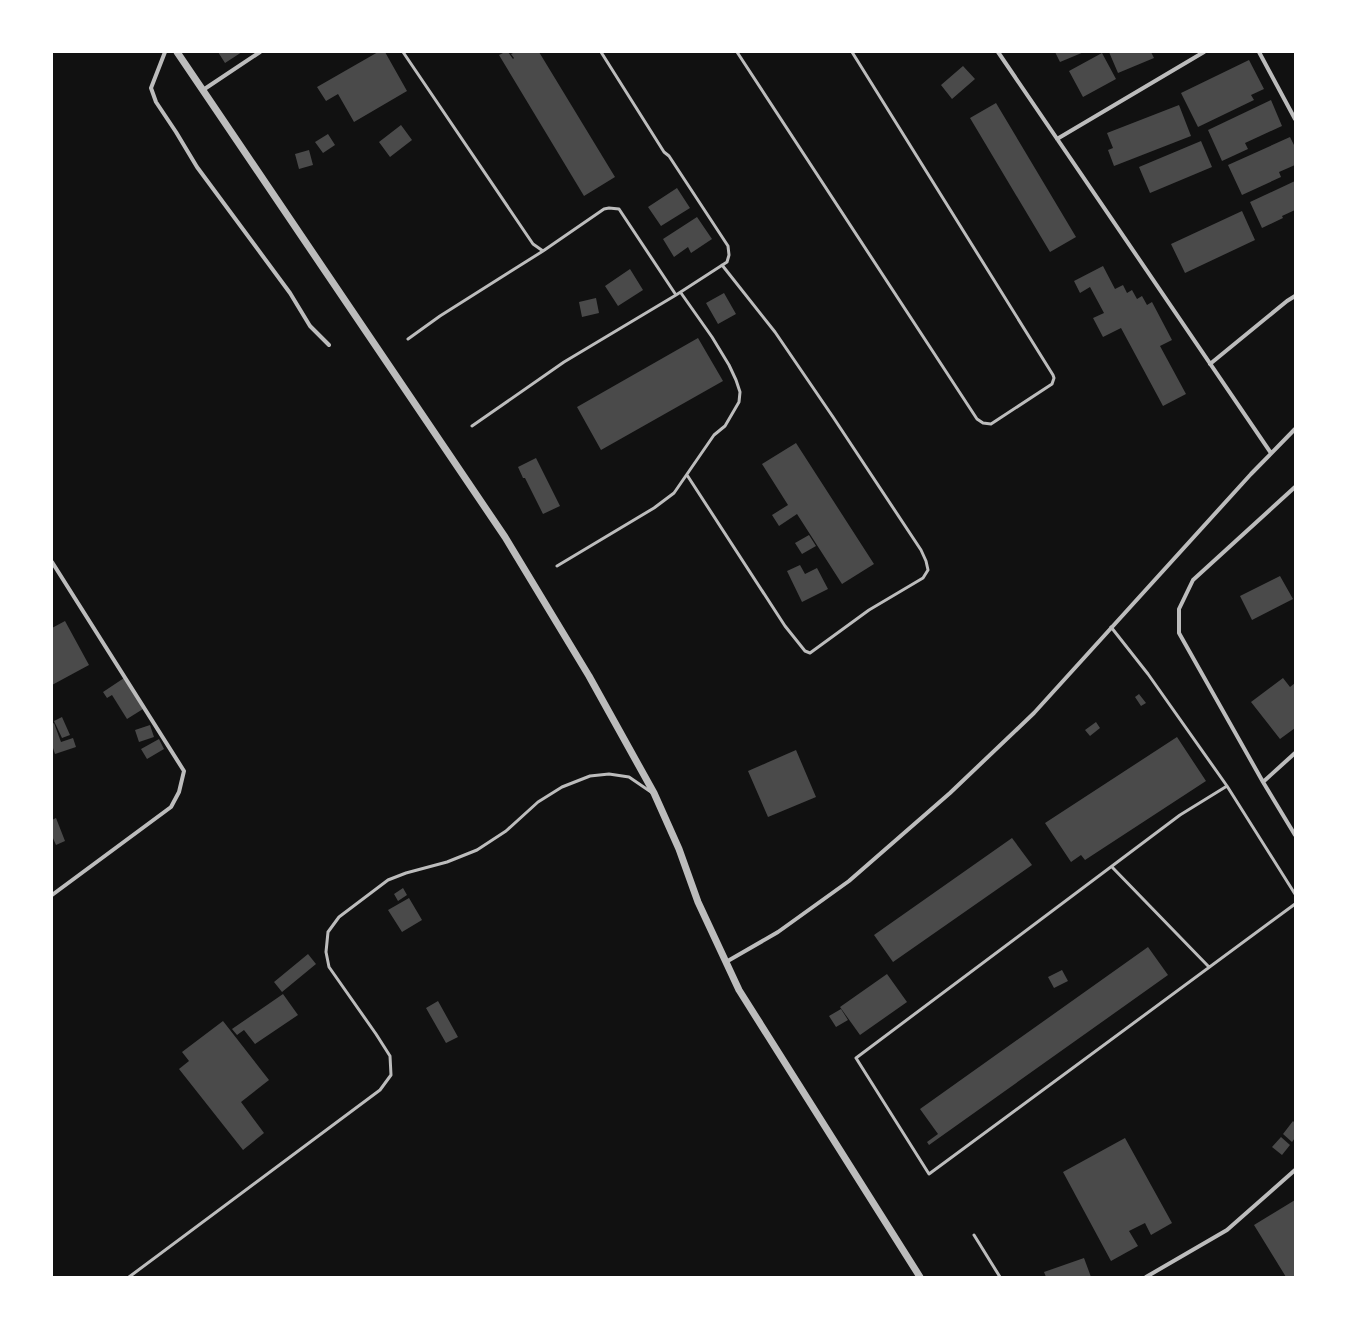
<svg xmlns="http://www.w3.org/2000/svg" width="1347" height="1329" viewBox="0 0 1347 1329" font-family="'Space Grotesk',sans-serif">
  <rect width="100%" height="100%" fill="#111"/>
  <path fill="#4a4a4a" d="M218 52H242L225 63Z
    M378 52H385L407 91 354 122 338 94 326 101 317 87Z
    M505 52H508L513 59 514 58 511 54 515 52H539L615 177 584 196 499 55Z
    M1055 52H1084L1060 62Z
    M1109 52H1151L1154 58 1118 73Z
    M1102 53 1116 79 1083 97 1069 71Z
    M1249 60 1264 89 1251 95 1254 100 1198 127 1181 93Z
    M963 66 975 79 952 99 941 85Z
    M1271 100 1282 126 1245 143 1248 149 1222 161 1208 130Z
    M996 103 1076 237 1050 252 970 118Z
    M1179 105 1191 136 1114 166 1108 150 1113 148 1107 133Z
    M401 125 412 140 390 157 379 142Z
    M328 134 335 145 323 153 315 142Z
    M1290 137 1295 147V165L1279 172 1281 177 1242 195 1228 165Z
    M1201 141 1212 167 1150 193 1139 167Z
    M309 150 313 165 299 169 295 154Z
    M1295 181V210L1282 216 1283 218 1262 228 1250 202Z
    M677 188 690 208 661 226 648 207Z
    M1242 211 1255 240 1185 273 1171 244Z
    M697 217 712 239 691 253 688 247 674 257 663 239Z
    M1103 266 1115 289 1123 285 1127 293 1132 290 1137 299 1142 296 1147 305 1152 302 1172 340 1160 346 1186 394 1163 406 1121 328 1103 337 1093 318 1104 313 1090 287 1080 293 1074 281Z
    M630 269 643 290 618 306 605 286Z
    M724 293 736 314 718 324 706 303Z
    M596 298 599 313 582 317 579 302Z
    M698 338 723 381 601 450 577 407Z
    M796 443 874 564 842 584 797 514 779 526 772 515 788 505 762 464Z
    M536 458 560 506 543 514 525 478H523L518 467Z
    M809 535 816 546 802 554 795 543Z
    M800 565 805 574 817 568 828 589 802 602 787 571Z
    M1280 576 1293 599 1252 620 1240 596Z
    M65 621 89 665 52 685V628Z
    M124 678 143 709 127 719 112 695 107 698 103 692Z
    M1283 678 1290 687 1295 683V728L1280 739 1251 702Z
    M1139 694 1146 703 1141 706 1135 697Z
    M62 717 70 735 62 738 54 721Z
    M1096 722 1100 728 1090 736 1085 730Z
    M54 723 61 742 73 738 76 747 55 754 52 745V724Z
    M150 725 154 737 139 742 135 730Z
    M1177 737 1206 781 1085 860 1081 855 1071 862 1045 823Z
    M159 739 164 749 147 759 141 749Z
    M796 750 816 797 768 817 748 771Z
    M56 818 65 841 56 845 52 836V820Z
    M1012 838 1032 865 893 962 874 935Z
    M403 888 407 895 398 901 394 894Z
    M409 898 422 920 402 932 388 910Z
    M1148 947 1168 975 929 1145 927 1142 938 1134 920 1109Z
    M308 954 316 964 282 992 274 982Z
    M1062 970 1068 981 1054 988 1048 977Z
    M887 974 907 1002 860 1035 840 1007Z
    M283 994 298 1015 255 1044 244 1030 237 1035 232 1029Z
    M438 1001 458 1037 446 1043 426 1008Z
    M841 1009 848 1020 836 1027 829 1016Z
    M223 1021 269 1080 241 1102 264 1133 243 1150 179 1069 189 1061 182 1052Z
    M1293 1121 1295 1123V1138L1292 1142 1283 1134Z
    M1281 1137 1290 1145 1282 1155 1272 1147Z
    M1125 1138 1172 1223 1151 1235 1145 1223 1129 1231 1138 1246 1111 1261 1063 1172Z
    M1295 1200V1277H1286L1254 1225Z
    M1084 1258 1091 1277H1046L1044 1272Z"/>
  <g fill="none" stroke-linecap="round" stroke-linejoin="round">
    <path stroke="#bcbcbc" stroke-width="3" d="M403 52 533 244 543 251 604 209 609 208 619 209 676 295 727 262 729 255 728 246 669 156 664 152 601 52
      M737 52 977 419 983 423 991 424 1052 384 1054 378 1053 375 852 52
      M408 339 440 316 543 251
      M472 426 564 362 676 295
      M687 475 785 626 805 651 810 653 869 610 923 578 928 570 926 561 921 550 833 417 775 332 722 265
      M557 566 654 508 674 493 714 435 725 426 739 402 740 392 736 380 729 365 712 337 681 293
      M1111 627 1148 674 1227 786 1295 894
      M1227 786 1180 815 856 1058 929 1174 1295 904
      M1112 867 1209 967
      M974 1235 1000 1277
      M129 1277 380 1090 391 1075 390 1056 376 1034 329 967 326 952 328 932 339 917 388 880 406 873 447 862 477 850 506 831 538 802 562 787 590 776 609 774 629 777 651 792"/>
    <path stroke="#bcbcbc" stroke-width="4" d="M165 52 151 88 156 102 176 132 197 167 290 293 310 326 329 345
      M998 52 1271 453
      M1259 52 1295 119
      M203 90 260 52
      M1057 139 1204 52
      M1210 364 1287 301 1295 296
      M1295 487 1193 580 1179 609V633L1263 782 1295 835
      M52 562 184 771 179 792 171 807 52 895
      M1263 782 1295 753
      M726 962 778 932 849 881 950 793 1034 713 1251 474 1295 429
      M1146 1277 1227 1230 1295 1170"/>
    <path stroke="#bcbcbc" stroke-width="7" d="M177 52 505 537 589 676 654 793 679 849 698 902 739 990 920 1277"/>
  </g>
  <rect width="1347" height="1329" fill="none" stroke="#ffffff" stroke-width="106"/>
</svg>
